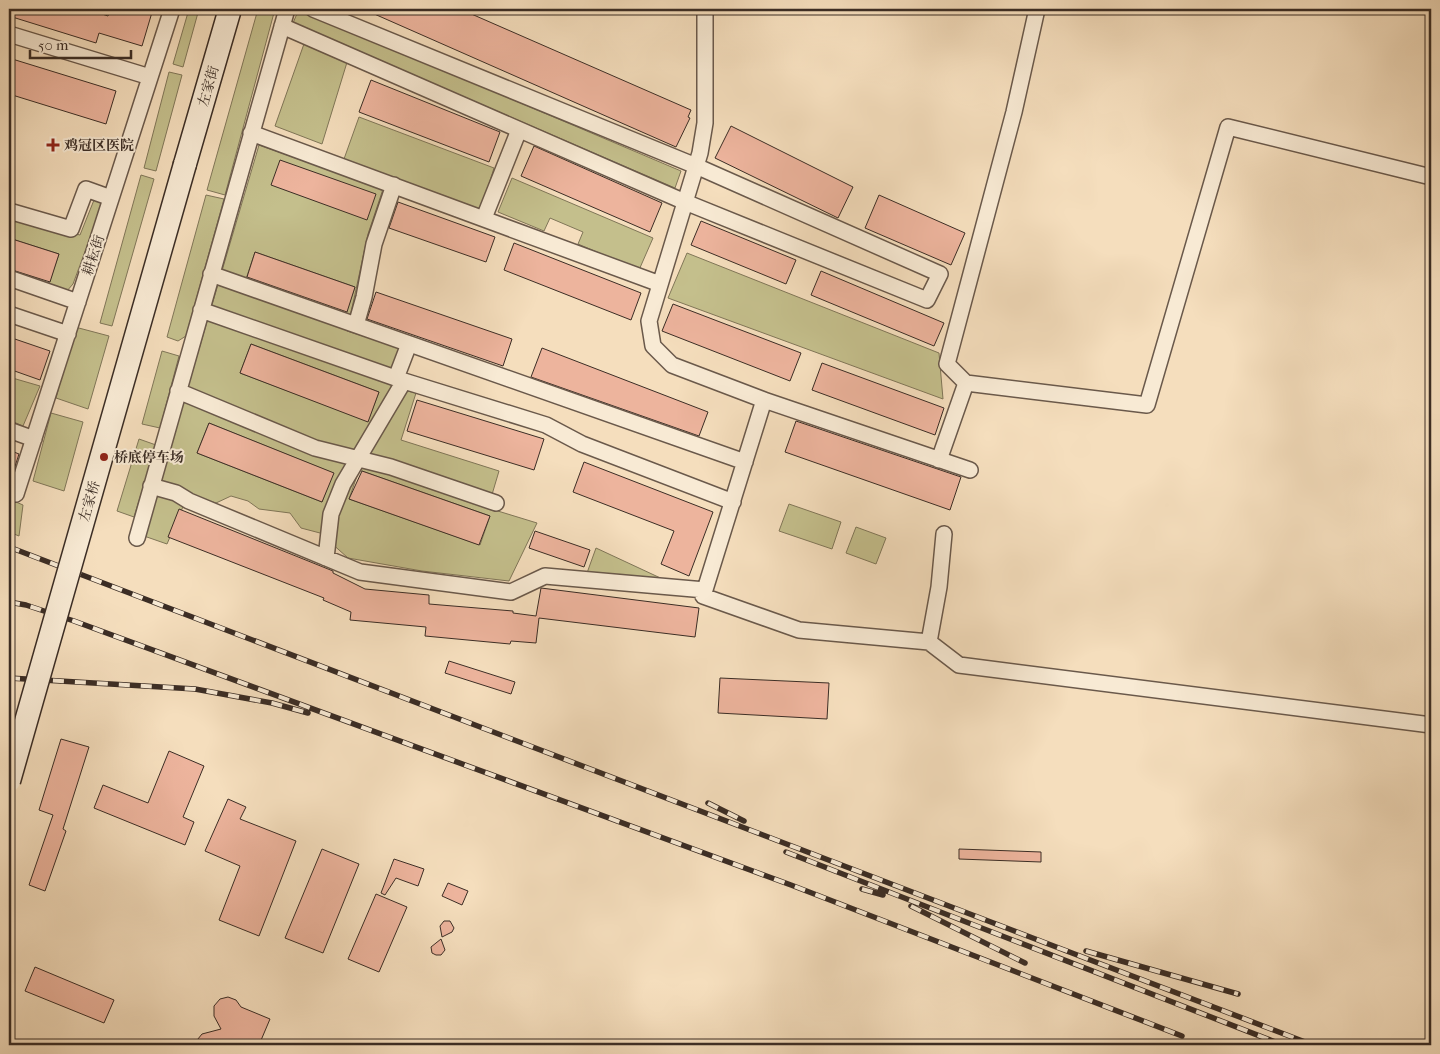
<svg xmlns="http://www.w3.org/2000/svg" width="1440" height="1054" viewBox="0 0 1440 1054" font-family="'IM FELL French Canon','Noto Serif SC',serif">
  <rect width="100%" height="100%" fill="#f5debd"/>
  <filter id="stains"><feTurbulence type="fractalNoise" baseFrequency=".004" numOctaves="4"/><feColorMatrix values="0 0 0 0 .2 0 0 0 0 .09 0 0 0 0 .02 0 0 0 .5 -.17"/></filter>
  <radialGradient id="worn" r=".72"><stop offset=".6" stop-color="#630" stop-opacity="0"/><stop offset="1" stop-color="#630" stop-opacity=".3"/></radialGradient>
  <path fill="#c4bf8c" stroke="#807658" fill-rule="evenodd" d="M189 9H199L183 67 173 64Z
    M258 9H275L225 195 207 190Z
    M299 9 681 171 675 188 293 23Z
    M305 41 348 59 322 144 275 126Z
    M169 72 182 75 156 171 144 168Z
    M359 117 494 168 481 210 344 159Z
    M259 145 383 189 368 234 347 331 401 348 391 387 416 393 401 440 499 471 488 508 537 523 509 581 422 571 348 558 320 533 301 528 290 513 259 509 248 501 231 496 216 503 188 495 167 544 144 536ZM255 252 355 287 346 313 246 279ZM251 344 379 392 368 421 240 373ZM209 423 333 473 322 502 197 453ZM359 470 490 516 480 545 349 499Z
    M141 175 154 179 112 326 100 323Z
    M512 178 653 238 639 270 578 244 583 232 550 218 544 231 498 212Z
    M206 195 224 199 186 336 178 341 167 337Z
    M94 200 103 203 73 284 66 292 9 272V269L49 283 59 254 9 238V217L80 235Z
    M687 253 939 353 943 399 668 298Z
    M75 327 109 336 88 409 56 398Z
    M162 351 179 356 160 428 142 424Z
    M9 377 40 386 23 426 9 420Z
    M51 413 83 422 64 491 33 481Z
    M139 439 156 445 134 517 117 511Z
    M9 499 23 505 19 536 9 532Z
    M789 504 841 522 832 549 779 531Z
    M856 527 886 538 876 564 846 553Z
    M596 548 669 582 587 573Z"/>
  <path fill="#edb49d" stroke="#3b2d25" d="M9 9H87L108 16 111 9H153L142 46 99 33 96 43 9 16Z
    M363 9H460L691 110 688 117 690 118 676 147Z
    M9 58 116 91 106 124 9 94Z
    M371 80 500 132 489 162 359 112Z
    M731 126 853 187 838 218 715 158Z
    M534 146 662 203 650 232 521 176Z
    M280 160 376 194 367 220 271 185Z
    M879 195 965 233 951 265 865 228Z
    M398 202 495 237 486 262 389 228Z
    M701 221 796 260 786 284 691 245Z
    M9 238 59 254 50 282 9 269Z
    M514 243 641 293 631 320 504 270Z
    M255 252 355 287 347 312 247 277Z
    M821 271 944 323 934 346 811 295Z
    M376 292 512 339 503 366 367 319Z
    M673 304 801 353 790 381 662 331Z
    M9 337 50 351 40 380 9 369Z
    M251 344 379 392 368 422 240 373Z
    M542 348 708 412 699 436 531 377Z
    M822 363 944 408 935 435 812 390Z
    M417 400 544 439 534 470 407 431Z
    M796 421 961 477 950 510 785 452Z
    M209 423 334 473 322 502 197 453Z
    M9 450 19 454 10 482H9Z
    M584 462 713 512 689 576 661 564 674 531 573 492Z
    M362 471 490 516 479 545 349 499Z
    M179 509 333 571V573L365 589 429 595V604L513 611V613L536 616 541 588 699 608 695 637 539 618 536 643 511 641 510 644 425 636 426 627 350 620 351 612 323 600 324 598 168 537Z
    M535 531 590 550 584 567 529 548Z
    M449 661 515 682 511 694 445 673Z
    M720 678 829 683 827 719 718 713Z
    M61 739 89 747 63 829 66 831 45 891 29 885 53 815 39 810Z
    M169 751 204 766 183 817 194 822 185 845 94 808 103 785 148 803Z
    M228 799 246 807 240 819 296 841 259 936 219 920 240 866 205 851Z
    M322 849 359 864 323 953 285 938Z
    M959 849 1041 852V862L959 859Z
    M394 859 424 869 418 886 396 878 385 895 381 893Z
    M448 883 468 891 462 905 442 896Z
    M376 894 407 907 379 972 348 959Z
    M444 921H450L454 928 452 932 442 937 440 926Z
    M441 939 445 950 441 955H436L432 953 431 947Z
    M35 967 114 1000 104 1023 25 991Z
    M228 997 236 1000 241 1007 270 1019 259 1045H193L202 1034 221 1029 214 1016V1006L220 999Z"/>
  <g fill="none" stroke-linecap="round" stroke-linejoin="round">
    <defs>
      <path id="minor" d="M705 9V123L700 153 649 321 653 346 672 365 764 400 703 596 799 630 929 642 939 587 944 534
        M1037 9 1014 112 947 364 966 383 1147 405 1228 127 1431 177
        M282 26 685 202 927 300 940 274 696 166 313 9
        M9 34 150 77
        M251 133 660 284
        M9 211 71 229 86 189 111 198
        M484 218 519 130
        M211 274 745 462
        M9 278 78 302
        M201 310 404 381 546 425 582 444 733 502
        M9 314 68 334
        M356 325 364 297 374 244 394 185
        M396 378 409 344
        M178 391 315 448 391 467 496 503
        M764 400 970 470
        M9 430 34 439
        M939 460 966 383
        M151 486 176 493 189 501 360 572 511 592 545 576 705 590
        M9 491 16 494 172 9
        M137 538 287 9
        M326 558 331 514 343 484 404 381
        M929 642 959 665 1431 725"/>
      <path id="secondary" d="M185 164 230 9"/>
    </defs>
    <use href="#minor" stroke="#6a594b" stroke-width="18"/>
    <use href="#secondary" stroke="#3b2d25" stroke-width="25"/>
    <use href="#minor" stroke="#f8ead4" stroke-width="15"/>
    <use href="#secondary" stroke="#f8ead4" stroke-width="22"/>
    <defs>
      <path id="rail" d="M9 547 1313 1045
        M9 602 26 605 74 621 791 885 1182 1036
        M9 678 195 689 272 703 308 713
        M708 803 744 821
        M786 852 1283 1045
        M862 889 883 895
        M911 906 1025 963
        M1086 951 1238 994"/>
    </defs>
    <use href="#rail" stroke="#3b2d25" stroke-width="5.5"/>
    <use href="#rail" stroke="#f8ead4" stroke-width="4" stroke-dasharray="11" stroke-linecap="butt"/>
    <defs>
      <path id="secondary-bridge" d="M9 781 185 164"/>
    </defs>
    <use href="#secondary-bridge" stroke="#3b2d25" stroke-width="25" stroke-linecap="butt"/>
    <use href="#secondary-bridge" stroke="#f8ead4" stroke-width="22"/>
  </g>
  <g fill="#8f2418" stroke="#f8ead4" stroke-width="2">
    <path d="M50.5 137.5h5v5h5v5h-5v5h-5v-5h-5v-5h5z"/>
    <circle cx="104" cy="457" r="5"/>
  </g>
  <g text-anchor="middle" stroke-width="4" stroke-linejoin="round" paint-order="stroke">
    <g font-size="14" fill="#3b2d25" stroke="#f8ead4">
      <text transform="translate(208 86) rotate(-74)" y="5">左家街</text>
      <text transform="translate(93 255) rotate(-72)" y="5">耕耘街</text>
      <text transform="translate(89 501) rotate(-74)" y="5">左家桥</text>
    </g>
    <g font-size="14" font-weight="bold" fill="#3b2d25" stroke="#f8ead4" text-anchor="start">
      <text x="64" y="150">鸡冠区医院</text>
      <text x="114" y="462">桥底停车场</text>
    </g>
  </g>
  <rect width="1440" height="1054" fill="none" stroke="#f5debd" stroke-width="30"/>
  <rect x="10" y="10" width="1420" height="1034" fill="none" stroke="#3b2d25" stroke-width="2.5"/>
  <rect x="15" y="15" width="1410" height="1024" fill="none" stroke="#3b2d25"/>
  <path d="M30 50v8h101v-8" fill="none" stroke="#3b2d25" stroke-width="2.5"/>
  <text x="38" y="50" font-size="15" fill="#3b2d25" stroke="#f8ead4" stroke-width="4" paint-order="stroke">50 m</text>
  <rect width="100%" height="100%" filter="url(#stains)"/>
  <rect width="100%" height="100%" fill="url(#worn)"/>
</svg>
